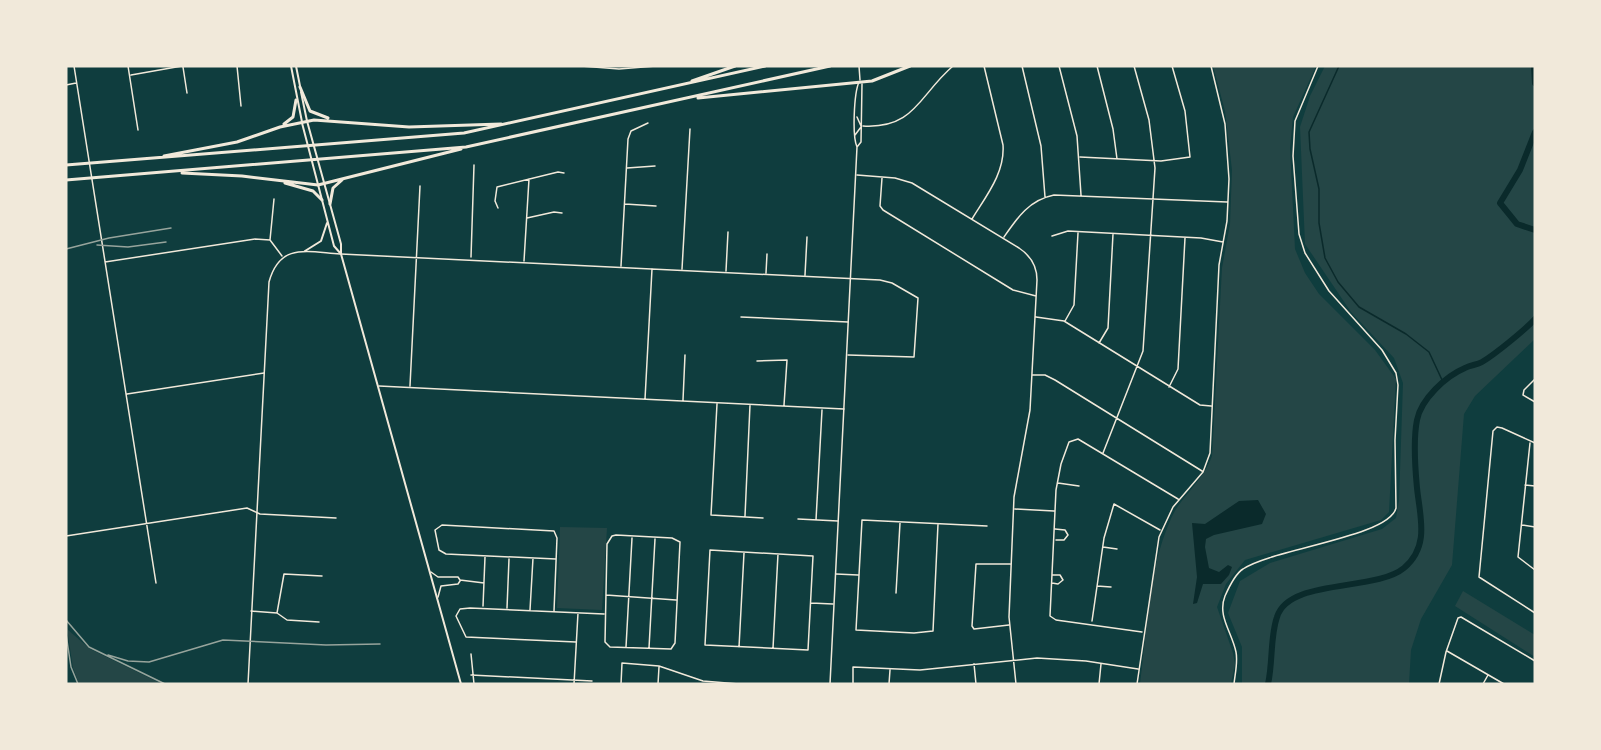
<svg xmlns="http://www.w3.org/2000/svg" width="1601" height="750" viewBox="0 0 1601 750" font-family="Quicksand,sans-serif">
  <rect width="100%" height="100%" fill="#0f3d3e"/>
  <path fill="#244646" d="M1213 66H1316L1293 117 1290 148 1295 249 1305 273 1319 294 1375 350 1396 379 1389 512 1381 520 1245 560 1226 584 1217 607 1233 653 1235 664 1231 684H1140C1147 631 1148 571 1170 521 1180 496 1202 484 1212 456L1222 268 1230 224 1232 170 1225 111Z
    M1325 66H1535V339L1475 396 1464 414 1452 565 1421 619 1411 650 1409 684H1242V647L1228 613 1240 581 1270 563 1382 529 1396 518 1399 501 1403 383 1394 358 1351 312 1305 244 1300 127 1310 96Z
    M560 527 607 528 602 610 557 608Z
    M1463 591 1535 635V657L1455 606Z
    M67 629 90 649 162 684H79L73 668Z"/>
  <path fill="#0a2a2b" d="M1258 500 1266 514 1262 524 1214 535 1206 539 1205 547 1209 568 1219 572 1228 565 1232 567 1229 575 1221 584H1203L1197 603 1193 604 1197 577 1192 523 1205 524 1239 501Z"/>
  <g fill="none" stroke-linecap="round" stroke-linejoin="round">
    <path stroke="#0a2a2b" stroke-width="1.5" d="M1339 66 1309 132 1310 149 1319 189V223L1325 258 1338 282 1359 307 1406 334 1429 352 1443 382"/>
    <path stroke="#0a2a2b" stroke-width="6" d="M1534 66 1535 83
      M1535 132 1520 170 1500 203 1517 224 1535 230
      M1268 684C1273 662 1270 637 1277 617 1289 578 1375 592 1404 568 1430 546 1420 517 1417 488 1415 467 1413 440 1417 420 1421 399 1446 376 1465 368 1470 365 1477 365 1482 362 1494 355 1525 330 1535 319"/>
    <path stroke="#f1e9da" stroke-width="1.5" d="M74 66 156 583
      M128 66 138 130
      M237 66 241 106
      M1022 66 1041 146 1045 197
      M1059 66 1077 136 1081 195
      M1097 66 1113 129 1117 159
      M183 67 187 93
      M131 75 182 66
      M66 85 76 83
      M863 126C915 129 919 95 953 66
      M1080 157 1161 161 1190 157 1185 111 1172 66
      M627 168 655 166
      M857 175 895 178 912 183 1019 248C1031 256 1037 266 1037 280L1030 410 1014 497 1009 617 1016 684
      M882 178 880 206 883 210 1013 290 1036 296
      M625 204 656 206
      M498 208 495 201 497 187 558 172 564 173
      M527 218 554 212 562 213
      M972 219C986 196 1005 173 1003 145L984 66
      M1052 236 1068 231 1201 238 1223 242
      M1004 237C1017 218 1029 200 1054 195L1227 202
      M270 240 274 199
      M270 240 282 256
      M341 254 880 280 892 283 918 298 914 357 848 355
      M471 257 474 165
      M524 261 529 179
      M105 262 255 239 270 240
      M621 266 628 139 631 131 648 123
      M682 269 690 129
      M726 271 728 232
      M766 273 767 254
      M805 275 807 237
      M741 317 848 322
      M1036 317 1064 321 1200 405 1211 406
      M1065 321 1074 305 1078 233
      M1099 343 1108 328 1113 234
      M757 361 787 360 784 405
      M1033 375H1045L1055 380 1202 471
      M1535 379 1524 390 1523 395 1535 402
      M379 386 844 409
      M410 386 420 186
      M1169 387 1178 369 1185 238
      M127 394 264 373
      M645 399 652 269
      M683 400 685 355
      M717 404 711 515 763 518
      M1530 443 1518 557 1535 570
      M1535 443 1502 428 1497 427 1493 431 1479 577 1535 613
      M1103 453 1143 351 1155 168 1149 120 1134 66
      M1058 483 1079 486
      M1525 485 1535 486
      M1015 509 1054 511
      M745 516 750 405
      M798 519 838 521
      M816 520 822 410
      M938 524 933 631 914 633 856 630 862 520 987 526
      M1522 525 1535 527
      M1055 529 1065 530 1068 535 1064 540H1056
      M616 535 672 538 680 542 675 643 671 649 610 647 605 642 607 544 612 536Z
      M66 536 247 508 260 514 336 518
      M1103 547 1117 549
      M710 550 813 556 808 650 705 645Z
      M431 572 438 577H458L460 580 484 583
      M836 574 858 575
      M1052 583 1058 584 1063 580 1060 575H1053
      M1097 586 1111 587
      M896 593 900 523
      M606 595 676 600
      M438 597 441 586 458 584 460 581
      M811 603 833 604
      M483 606 485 557
      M507 608 509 559
      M530 610 533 558
      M251 611 277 613 287 620 319 622
      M554 611 557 538 554 531 442 525 435 530 439 550 446 554 556 559
      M277 613 284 574 322 576
      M1092 621 1104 538 1114 504 1160 530
      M1009 625 974 629 972 626 976 564H1010
      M1142 632 1056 620 1050 616 1056 490 1061 464 1069 442 1078 439 1178 499
      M576 642 466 637 456 616 460 609 470 608 604 614
      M626 647 632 538
      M739 647 744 553
      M649 648 655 539
      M773 648 778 554
      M1447 651 1504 684
      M471 654 474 684
      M974 664 976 684
      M471 675 592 681
      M574 684 578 613
      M621 684 622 663 659 666 703 681 739 684
      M658 684 659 667
      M853 684V667L920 670 1037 658 1086 661 1138 669
      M889 684 890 670
      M1099 684 1101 664
      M1137 684 1159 537 1173 507 1203 472 1210 453 1219 265 1227 221 1229 179 1225 124 1211 66
      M1234 684C1235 674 1238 662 1236 652 1232 632 1217 616 1225 596 1229 587 1235 574 1243 569 1272 549 1389 537 1396 508L1395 440 1398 385 1396 373 1382 350 1329 291 1305 253 1299 234 1293 156 1295 121 1318 66
      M1439 684 1446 652 1458 618 1461 617 1535 661
      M1483 684 1488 675"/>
    <path stroke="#f1e9da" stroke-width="1.5" d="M581 66 619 69 656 66
      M859 66 860 80
      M857 117 861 126
      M855 135 861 127
      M857 147 861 142 862 84
      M248 684 269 282C280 242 308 252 340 254
      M830 684 857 147C852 136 854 93 859 82"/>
    <path stroke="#f1e9da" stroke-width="2" d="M291 66 302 122
      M296 66 300 86
      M301 92 307 121"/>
    <path stroke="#f1e9da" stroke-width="2" d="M307 121 341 244V254L461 684
      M302 123 334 246 341 254
      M305 251 321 241 327 223"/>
    <path stroke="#f1e9da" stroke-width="3" d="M692 81 735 66
      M300 87 310 111 328 118
      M698 98 872 81 910 66
      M284 124 293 117 296 100
      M164 156 237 142 280 127 314 120 409 127 501 124
      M66 165 464 133 765 66
      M182 173 242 176 318 185 461 149
      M66 180 466 147 830 66
      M285 183 313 191 322 200
      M330 204 333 188 342 180"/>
    <path stroke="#97a49c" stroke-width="1.5" d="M97 245 128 247 166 242
      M66 249 109 238 171 228
      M66 620 89 647 165 684
      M66 634 71 667 78 684
      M108 655 128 661 149 662 223 640 326 645 380 644"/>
  </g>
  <rect width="1601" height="750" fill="none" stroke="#f1e9da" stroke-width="135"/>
</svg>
